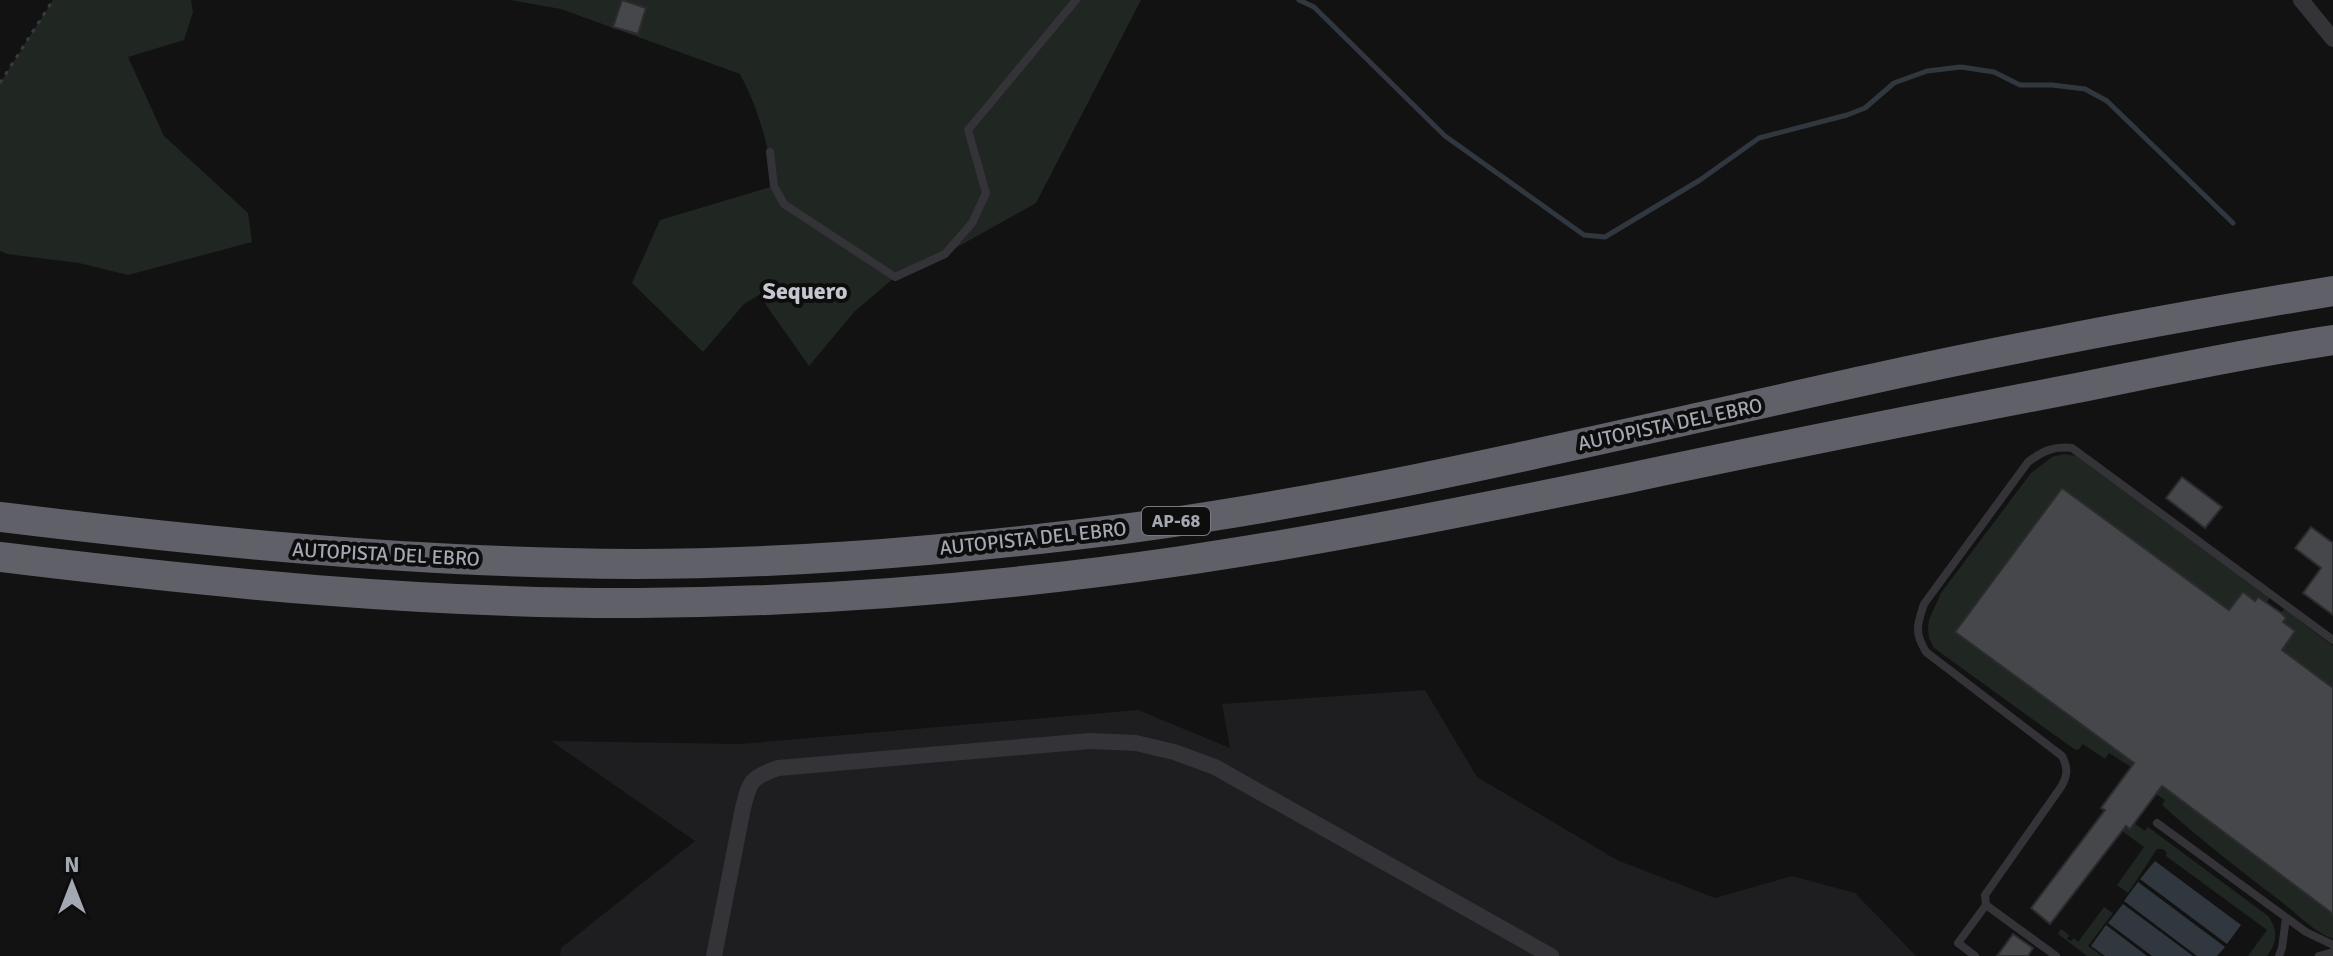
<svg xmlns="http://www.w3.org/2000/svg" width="2333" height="956" viewBox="0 0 2333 956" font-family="Signika,sans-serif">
  <rect width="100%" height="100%" fill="#121213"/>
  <path fill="#1e1e20" d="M1425 690 1477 777 1617 860 1715 898 1792 876 1855 893 1916 956H560L561 948 695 841 551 741 740 744 1138 710 1230 748 1222 704Z"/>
  <path fill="#202722" d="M53 0H191L193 12 184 40 128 57 164 136 248 213 252 242 128 275 79 263 7 254 0 251V83Z
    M510 0H1141L1036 203 945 254 895 277 854 312 809 366 759 295 744 304 703 352 632 283 660 220 774 186C769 146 759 110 740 74L561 9Z
    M2064 454 2076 456 2270 598 2266 603 2259 597 2255 601 2243 592 2229 610 2062 488 1955 632 2137 765 2134 769 2109 753 2105 759 2083 744 2078 750 2074 749 1934 648 1929 638 1928 629 1929 620 1941 593 2031 473 2052 457Z
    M2284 609 2333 646V688L2282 650 2295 631 2283 622 2286 618 2281 613Z
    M2159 783 2333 914V939C2315 932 2298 915 2283 903 2242 872 2201 840 2162 805L2165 800 2156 794 2160 789 2157 786Z
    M2134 823 2145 831 2148 827 2268 916C2279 931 2277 943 2267 956H2248L2267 930 2166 856 2167 853 2163 849H2157L2128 893 2117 885 2144 847 2122 831 2126 826 2130 829Z
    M2104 907 2113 913 2088 946 2102 956H2087L2058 934 2061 929 2069 935 2067 939 2071 941 2074 938 2078 942Z"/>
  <path fill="#30373e" d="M2155 861 2241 925 2227 944 2140 879Z
    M2138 882 2225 947 2217 956H2197L2124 901Z
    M2123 904 2193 956H2152L2108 923Z
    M2106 925 2147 956H2105L2091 946Z"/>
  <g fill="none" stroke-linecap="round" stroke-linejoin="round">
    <path stroke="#30373e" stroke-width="5" d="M1299 0 1314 7 1445 136 1584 235 1605 237 1700 180 1759 138 1847 115 1865 108 1894 83 1927 71 1961 67 1994 72 2020 85H2052L2085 89 2107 101 2233 223"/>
  </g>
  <path fill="#46474b" stroke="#2c2c2f" stroke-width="2" d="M622 0 646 8 638 34 613 27Z
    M2182 477 2222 507 2205 528 2166 498Z
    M2062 488 2229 610 2243 592 2255 601 2258 597 2281 613 2286 618 2283 622 2295 631 2282 650 2333 688V914L2162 786 2130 829 2126 826 2050 924 2031 908 2105 810 2101 808 2134 763 1955 632Z
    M2311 527 2333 543V615L2303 593 2321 568 2295 548Z
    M2013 934 2033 948 2028 956H1997Z"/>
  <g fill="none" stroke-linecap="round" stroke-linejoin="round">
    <path stroke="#393a3f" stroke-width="3" stroke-dasharray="4 6" stroke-linecap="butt" d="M0 83 53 0"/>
    <path stroke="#333338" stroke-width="8" d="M770 152 774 186 784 204 895 277 945 254 972 223 986 193 968 130 1076 0
      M2157 823 2306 932 2333 945
      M1975 956 1958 943 1986 905
      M2056 956 1986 905 1985 895 2061 787C2068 775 2068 768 2062 756L1926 652C1914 632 1917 625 1924 604L2028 462C2043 451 2053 446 2072 448L2333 640
      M2279 956 2282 948 2286 918
      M2319 956 2333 952"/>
    <path stroke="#333338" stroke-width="16" d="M2301 0 2333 39
      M714 956 743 808C750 780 751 778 778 768L1090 741 1136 743 1174 752 1215 767 1551 956"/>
    <path stroke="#606168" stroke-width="30" d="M0 517C189 540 377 559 567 563 752 568 940 552 1123 529 1374 496 1620 434 1867 380 2021 346 2177 317 2333 291
      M0 557C212 583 424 604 638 603 819 602 1002 587 1181 561 1330 539 1477 509 1624 479 1774 447 1926 417 2077 388 2162 371 2247 353 2333 340"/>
  </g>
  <g text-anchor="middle" stroke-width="8" stroke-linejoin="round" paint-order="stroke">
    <rect fill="#0d0d0e" stroke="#777a81" stroke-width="2" x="1142" y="507" width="68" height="28" rx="6"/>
    <g font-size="18" font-weight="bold" fill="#a4a8b2">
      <text x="1176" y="527">AP-68</text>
    </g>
    <g font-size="20" fill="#a4a8b2" stroke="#0d0d0e">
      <text transform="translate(1670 424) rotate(-12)" y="7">AUTOPISTA DEL EBRO</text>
      <text transform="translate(1033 538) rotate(-6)" y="7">AUTOPISTA DEL EBRO</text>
      <text transform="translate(386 554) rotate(3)" y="7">AUTOPISTA DEL EBRO</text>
    </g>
    <g font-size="24" font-weight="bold" fill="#c5c7cf" stroke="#0d0d0e">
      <text x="805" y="299">Sequero</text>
    </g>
  </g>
  <g transform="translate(72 884)" stroke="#0d0d0e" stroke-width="6" paint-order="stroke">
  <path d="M0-6L14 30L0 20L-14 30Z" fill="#a4a8b2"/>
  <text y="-12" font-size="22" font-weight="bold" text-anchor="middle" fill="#a4a8b2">N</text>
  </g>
</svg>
